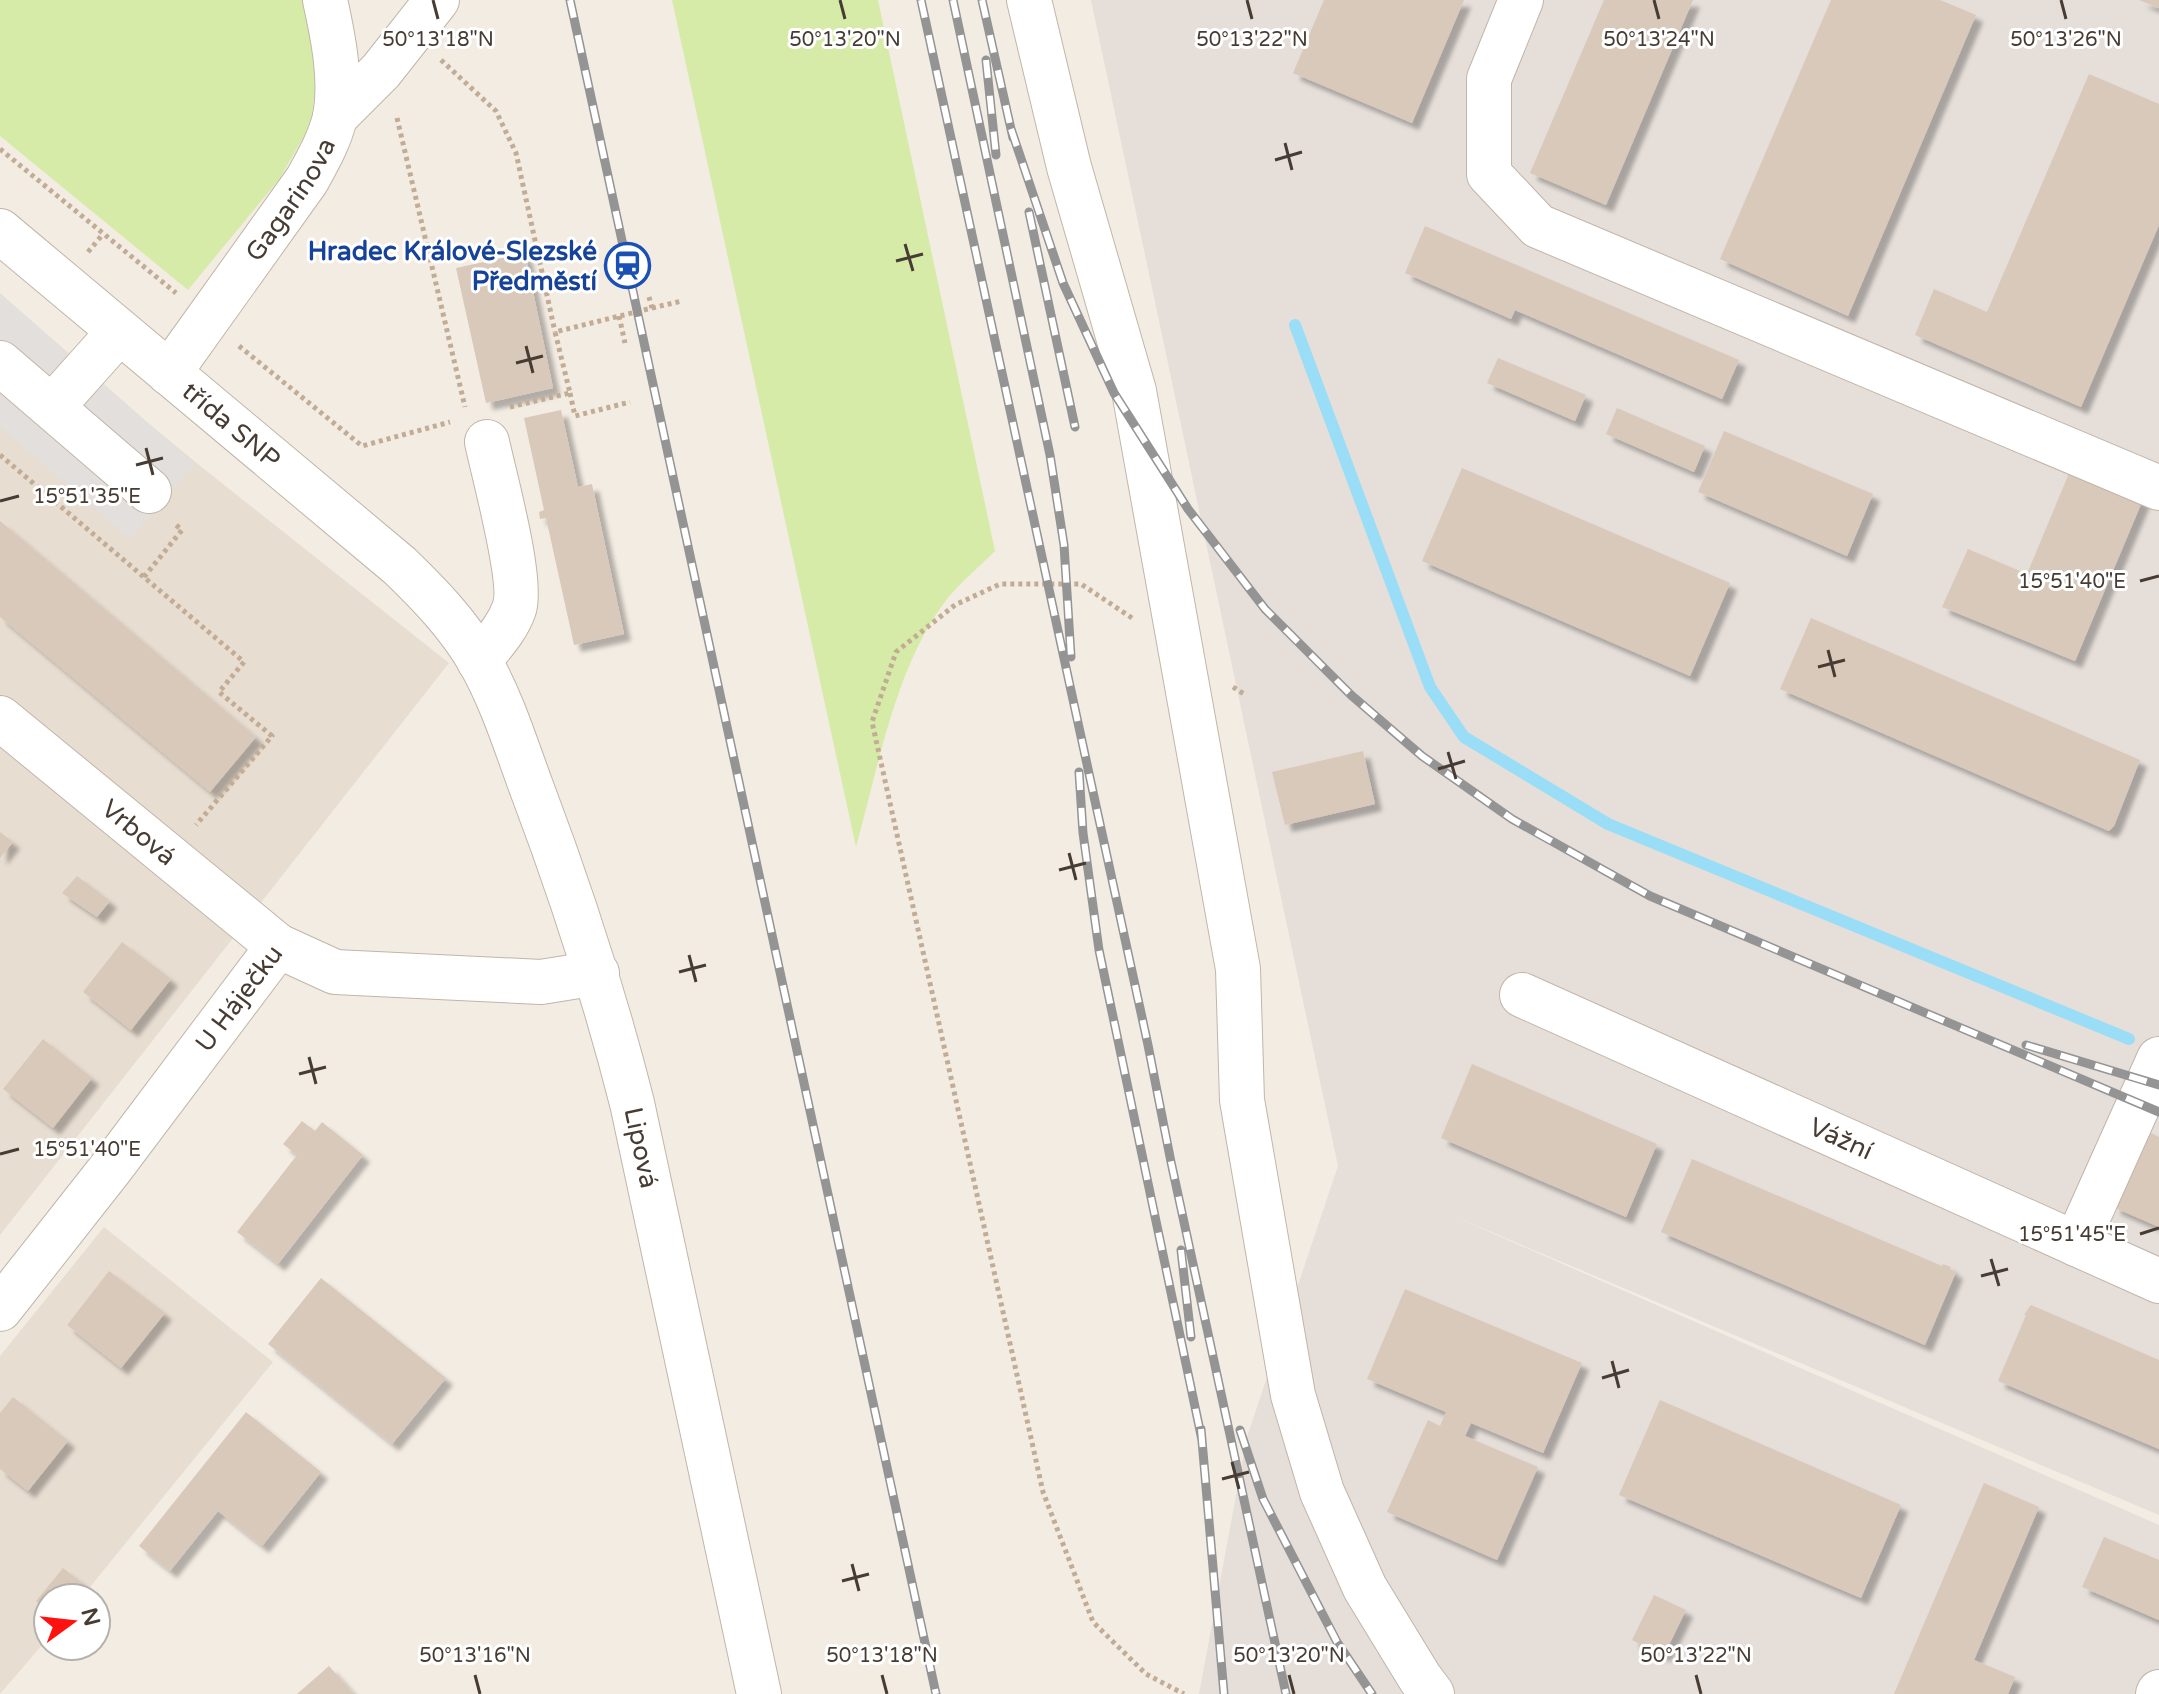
<svg xmlns="http://www.w3.org/2000/svg" width="2159" height="1694" viewBox="0 0 2159 1694" font-family="'Varela Round',sans-serif">
  <defs>
    <filter id="shadow"><feDropShadow dx="7" dy="7" stdDeviation="2" flood-color="#0004"/></filter>
  </defs>
  <rect width="100%" height="100%" fill="#f3ece3"/>
  <path fill="#e8ddd1" d="M0 302 204 469 449 663 0 1235Z
    M104 1227 273 1362 81 1598H48V1638L0 1694V1356Z"/>
  <path fill="#e5ded9" d="M1091 0H2159V1515L1444 1212 2159 1525V1694H1199L1247 1437 1338 1166Z"/>
  <path fill="#d6eba8" d="M0 0H305L313 39 315 90 311 124 280 178 188 290 0 136Z
    M672 0H878L995 551C979 567 961 582 947 599 896 664 878 768 856 847Z"/>
  <path fill="#e3dfdc" d="M0 293 195 464 130 539 0 427Z"/>
  <g fill="none" stroke-linecap="round" stroke-linejoin="round">
    <path stroke="#9addf6" stroke-width="12" d="M1295 325 1430 687 1464 737 1608 824 2129 1039"/>
  </g>
  <path fill="#d9c9bb" filter="url(#shadow)" d="M1324 0H1464L1412 123 1293 73Z
    M1604 0H1693L1606 205 1530 173Z
    M1831 0H1940L1976 15 1848 316 1720 259Z
    M2139 0H2159V8Z
    M2089 74 2159 104V225L2081 407 1915 335 1934 289 1987 312Z
    M1425 226 1739 360 1722 399 1515 310 1511 319 1405 273Z
    M525 253 553 388 486 403 456 268Z
    M1498 358 1586 395 1575 421 1487 383Z
    M1617 408 1705 446 1694 472 1606 434Z
    M561 410 578 487 592 484 624 634 574 645 546 518 540 519 539 512 544 510 524 418Z
    M1724 431 1873 494 1847 556 1698 492Z
    M2072 466 2144 497 2075 661 1942 607 1968 549 2027 574Z
    M1462 468 1730 583 1690 676 1422 561Z
    M0 521 256 737 210 792 0 617Z
    M1811 618 2140 760 2114 826 2109 831 1780 689Z
    M1363 751 1375 804 1285 825 1272 772Z
    M0 832 13 842 0 858Z
    M77 876 110 901 97 917 62 893Z
    M122 942 171 979 131 1030 83 992Z
    M43 1039 92 1078 53 1128 3 1089Z
    M1472 1064 1657 1144 1626 1217 1441 1138Z
    M302 1121 315 1131 322 1122 363 1155 278 1264 237 1232 297 1155 283 1144Z
    M2147 1131 2159 1137V1227L2113 1207Z
    M1692 1159 1942 1266 1943 1264 1951 1267 1950 1269 1956 1272 1925 1345 1661 1232Z
    M109 1271 165 1313 121 1368 67 1325Z
    M321 1278 446 1378 392 1444 268 1344Z
    M1405 1289 1582 1363 1543 1453 1471 1423 1465 1436 1538 1467 1497 1560 1387 1512 1428 1420 1440 1426 1446 1412 1367 1379Z
    M2031 1305 2159 1360V1449L1998 1381 2026 1315H2024Z
    M13 1397 68 1441 28 1491 0 1469V1413Z
    M1660 1400 1901 1505 1861 1598 1619 1495Z
    M246 1412 321 1472 262 1546 218 1511 170 1571 139 1546Z
    M1984 1483 2039 1507 1974 1660 2015 1677 2008 1694H1894Z
    M2104 1537 2159 1560V1620L2082 1587Z
    M63 1568 81 1582 69 1598H48V1610L36 1601Z
    M1654 1595 1686 1610 1664 1655 1632 1640Z
    M329 1666 354 1694H297Z"/>
  <g fill="none" stroke-linecap="round" stroke-linejoin="round">
    <defs>
      <g id="minor">
        <path d="M1029 0 1069 167 1134 391 1238 969 1242 1100 1293 1395 1322 1492 1365 1588 1420 1678 1432 1694"/>
        <path d="M1521 0 1489 79V174L1538 226 2159 488"/>
        <path d="M335 117 381 71 437 0"/>
        <path id="s1" d="M0 231 400 566C430 595 458 624 479 660 502 700 516 746 532 789 571 892 605 997 632 1103L759 1694"/>
        <path d="M0 363 149 491"/>
        <path id="s2" d="M169 373 307 180C318 160 330 139 335 117 342 80 333 36 325 0"/>
        <path d="M52 407 119 332"/>
        <path d="M479 661C492 644 507 629 514 609 524 583 494 475 487 442"/>
        <path id="s3" d="M0 718 278 946 335 972 541 982 597 973"/>
        <path id="s4" d="M1522 995 2159 1281"/>
        <path d="M2076 1244 2159 1059"/>
        <path id="s5" d="M0 1309 111 1168 278 946"/>
        <path d="M2158 1694 2159 1692"/>
      </g>
    </defs>
    <use href="#minor" stroke="#c2b5a8" stroke-width="46"/>
    <path stroke="#c2ac95" stroke-width="5" stroke-dasharray="4 4" stroke-linecap="butt" d="M441 60 496 111 516 153 555 332
      M397 118 465 407
      M0 149 176 293
      M88 252 103 234
      M652 308 682 301
      M619 316 625 343
      M239 346 362 446 450 422
      M570 393 575 416 630 402
      M510 407 570 393 555 332 652 308 649 297
      M0 455 244 662 219 692 272 736 196 825
      M144 577 182 530 176 525
      M1132 618 1081 584H1000L955 605 896 652 872 722 1043 1492 1093 1622 1146 1674 1184 1694
      M1233 687 1244 694"/>
    <use href="#minor" stroke="#fff" stroke-width="44"/>
    <defs>
      <path id="rail" d="M570 0 936 1694
        M921 0 1148 1045 1171 1162 1286 1694
        M953 0 1050 455 1064 545 1071 657
        M982 0 1013 138
        M986 60 996 155
        M1011 129 1063 283 1114 393 1188 509 1265 609 1351 695 1422 756 1512 819 1650 896 2159 1112
        M1029 212 1075 427
        M1079 772 1083 833 1099 950 1202 1440
        M2026 1045 2159 1085
        M1181 1250 1191 1337
        M1201 1429 1224 1694
        M1240 1430 1263 1499 1337 1642 1372 1694"/>
    </defs>
    <use href="#rail" stroke="#949494" stroke-width="9"/>
    <use href="#rail" stroke="#fff" stroke-width="6" stroke-dasharray="18" stroke-linecap="butt"/>
  </g>
  <path fill="none" stroke="#463c33" stroke-width="3" d="M433 0 438 19M840 0 845 19M1247 0 1252 19M1654 0 1659 19M2061 0 2066 19M1285 143 1292 170M1275 160 1302 152M905 244 913 271M896 261 923 254M526 346 533 373M516 363 543 356M146 448 153 475M136 465 163 458M0 501 19 496M2140 581 2159 576M1828 650 1835 677M1818 667 1845 660M1448 752 1456 779M1438 769 1465 761M1069 853 1076 880M1059 870 1086 863M689 955 696 982M679 972 706 965M309 1057 316 1084M299 1074 326 1067M0 1154 19 1149M2140 1234 2159 1228M1991 1259 1999 1286M1981 1276 2008 1269M1612 1361 1619 1388M1602 1378 1629 1370M1232 1462 1239 1489M1222 1479 1249 1472M852 1564 859 1591M842 1581 869 1574M475 1675 480 1694M882 1675 887 1694M1289 1675 1294 1694M1696 1675 1701 1694"/>
  <defs>
    <symbol id="station-ring" viewBox="-11 -11 22 22"><circle r="9.5" fill="#fff" stroke="#1a4fb4" stroke-width="1.5"/><path d="M-3-6H3Q5-6 5-4V2Q5 4 3 4L4.5 6H3L1.5 4h-3L-3 6H-4.5L-3 4Q-5 4-5 2V-4Q-5-6-3-6ZM-3.5-4v3h7v-3ZM-3.5 1v1.5H-2V1ZM2 1v1.5H3.5V1Z" fill="#1a4fb4"/></symbol>
  </defs>
  <g fill-rule="evenodd">
    <use href="#station-ring" x="602" y="240" width="51" height="51"/>
  </g>
  <g text-anchor="middle" stroke-width="6" stroke-linejoin="round" paint-order="stroke">
    <g font-size="26" fill="#463c33" stroke="#fff">
      <text dy="9" stroke="none"><textPath href="#s2" startOffset="212">Gagarinova</textPath></text>
      <text dy="9" stroke="none"><textPath href="#s1" startOffset="302">třída SNP</textPath></text>
      <text dy="9" stroke="none"><textPath href="#s3" startOffset="180">Vrbová</textPath></text>
      <text dy="9" stroke="none"><textPath href="#s5" startOffset="392">U Háječku</textPath></text>
      <text dy="9" stroke="none"><textPath href="#s4" startOffset="350">Vážní</textPath></text>
      <text dy="9" stroke="none"><textPath href="#s1" startOffset="1160">Lipová</textPath></text>
    </g>
    <g font-size="26" font-weight="bold" fill="#164399" stroke="#fff" text-anchor="end">
      <text x="597" y="260">Hradec Králové-Slezské<tspan x="597" dy="30">Předměstí</tspan></text>
    </g>
  </g>
  <g font-size="20" text-anchor="middle" fill="#463c33" stroke="#fff" stroke-width="6" stroke-linejoin="round" paint-order="stroke">
    <text x="438" y="46">50°13'18"N</text>
    <text x="845" y="46">50°13'20"N</text>
    <text x="1252" y="46">50°13'22"N</text>
    <text x="1659" y="46">50°13'24"N</text>
    <text x="2066" y="46">50°13'26"N</text>
    <text x="87" y="503">15°51'35"E</text>
    <text x="2072" y="588">15°51'40"E</text>
    <text x="87" y="1156">15°51'40"E</text>
    <text x="2072" y="1241">15°51'45"E</text>
    <text x="475" y="1662">50°13'16"N</text>
    <text x="882" y="1662">50°13'18"N</text>
    <text x="1289" y="1662">50°13'20"N</text>
    <text x="1696" y="1662">50°13'22"N</text>
  </g>
  <g transform="translate(72 1622) rotate(75)"><circle r="38" fill="#ffffff" stroke="#b5b1ad" stroke-width="2"/>
  <path d="M0-6L14 30L0 20L-14 30Z" fill="#ff110f"/>
  <text y="-12" font-size="22" font-weight="bold" text-anchor="middle" fill="#463c33">N</text>
  </g>
</svg>
